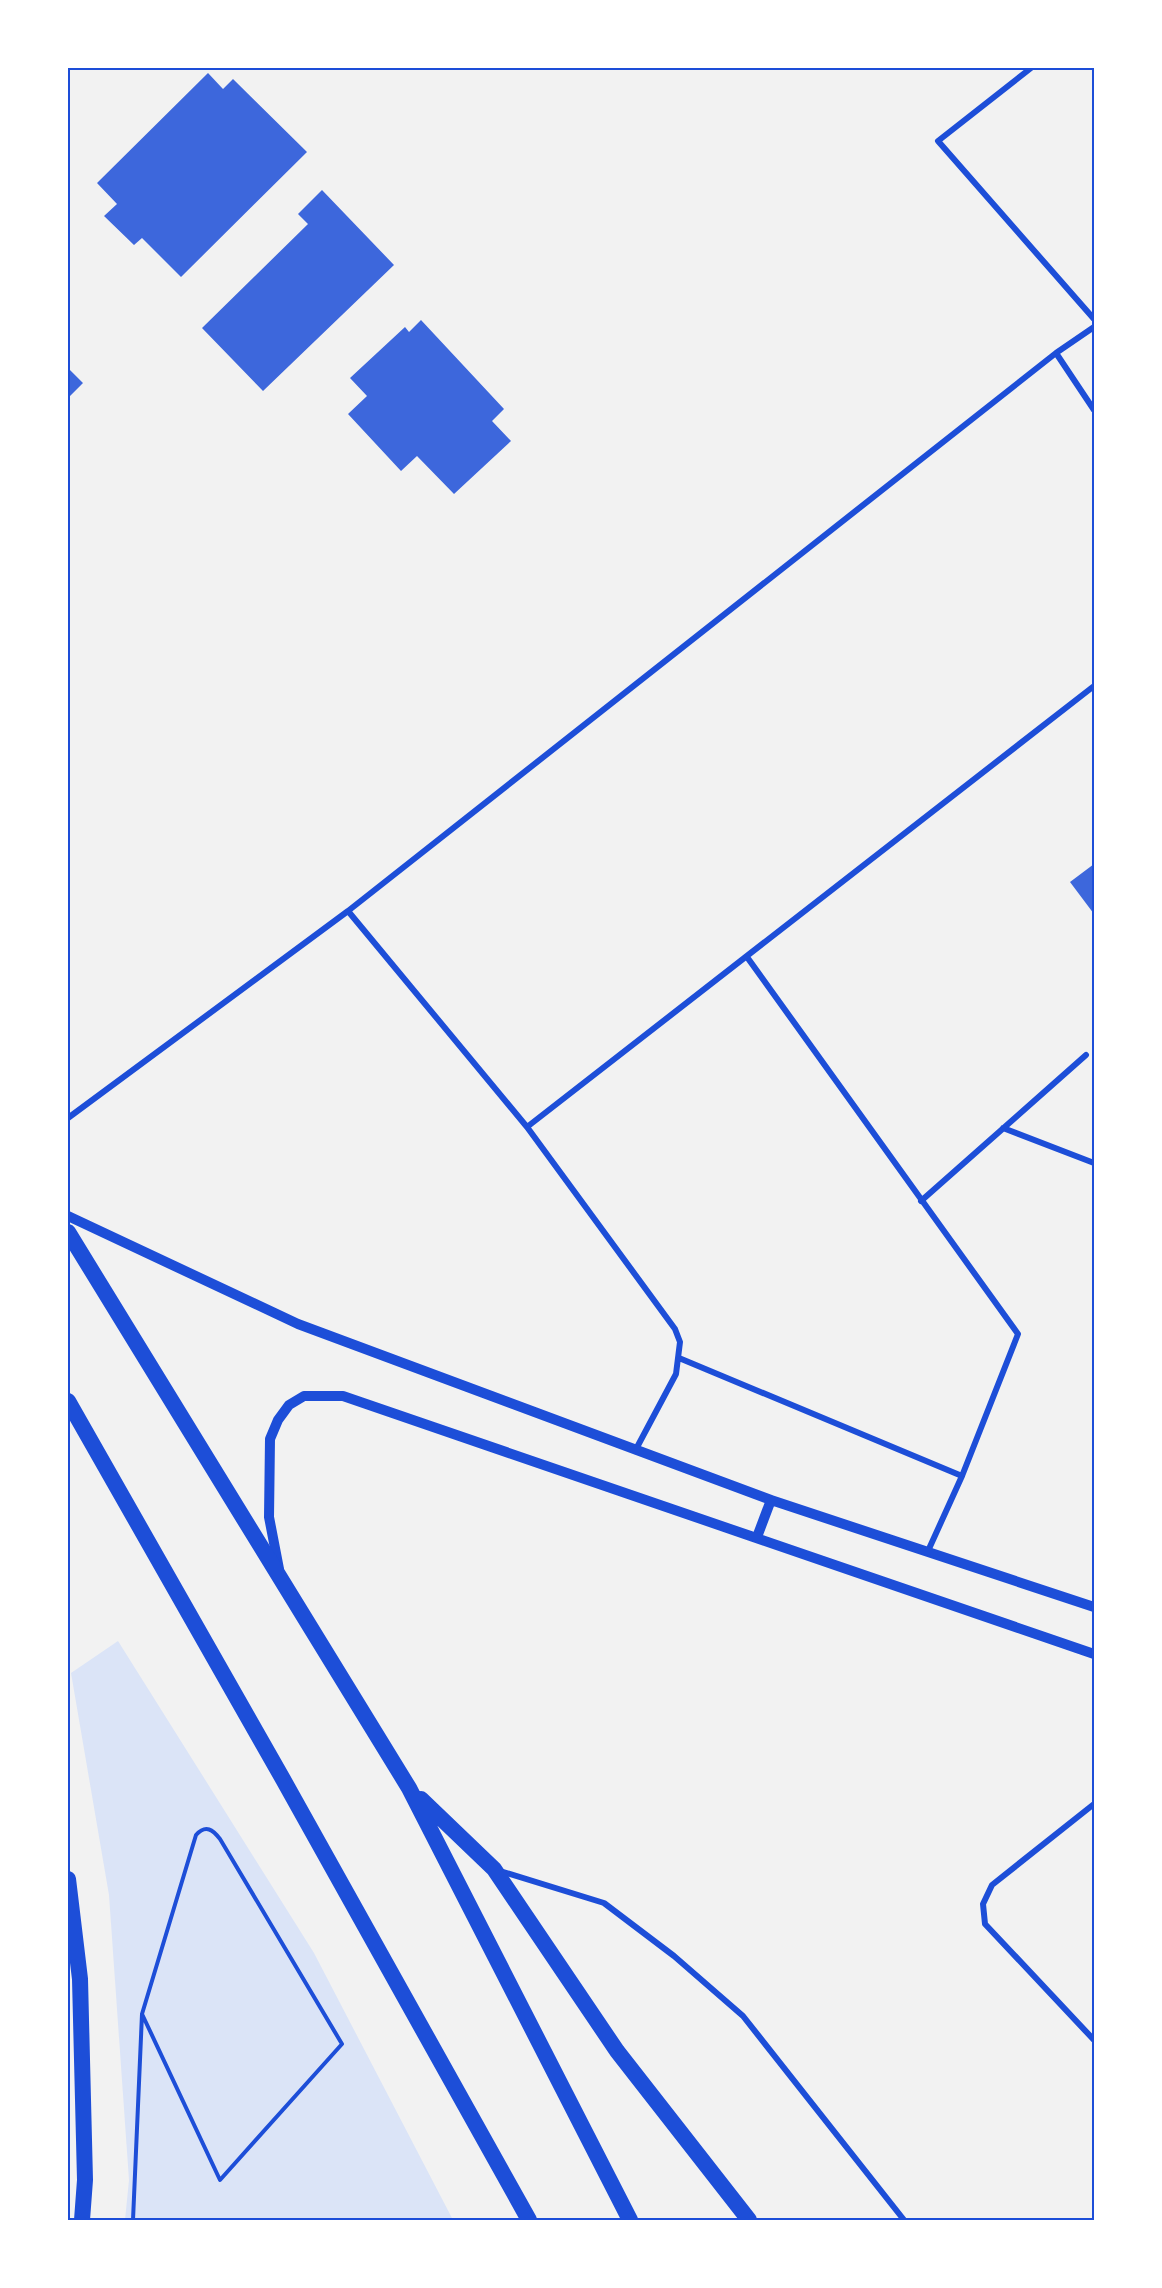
<svg xmlns="http://www.w3.org/2000/svg" width="1162" height="2288" viewBox="0 0 1162 2288" font-family="'Nunito Sans',sans-serif">
  <rect width="100%" height="100%" fill="#f2f2f2"/>
  <path fill="#dbe4f7" d="M118 1641 314 1953 453 2220H125L129 2180 109 1895 71 1673Z"/>
  <path fill="#3d67dc" d="M208 73 223 89 233 79 307 152 181 277 142 238 134 245 104 216 117 204 97 183Z
    M322 190 394 265 263 391 202 328 308 224 298 214Z
    M421 320 504 409 492 421 511 441 454 494 417 456 401 471 348 414 367 396 350 378 405 327 409 332Z
    M68 368 83 383 68 398Z
    M1094 864V914L1070 882Z"/>
  <g fill="none" stroke-linecap="round" stroke-linejoin="round">
    <path stroke="#1d4ed8" stroke-width="4" d="M133 2220 142 2014 196 1835C206 1824 213 1830 220 1839L342 2044 220 2180 142 2014"/>
    <path stroke="#1d4ed8" stroke-width="6" d="M1031 68 938 141 1094 319
      M1056 353 1094 410
      M348 911 527 1127 675 1329 680 1342 676 1374 635 1451
      M747 957 1018 1334 962 1476 928 1551
      M68 1118 348 911 1056 353 1094 327
      M527 1127 1094 686
      M1003 1128 1094 1163
      M921 1201 1086 1055
      M679 1358 962 1476
      M1094 1804 992 1885 983 1904 985 1924 1094 2040
      M500 1871 604 1903 674 1956 743 2016 904 2220"/>
    <path stroke="#1d4ed8" stroke-width="10" d="M68 1216 298 1324 771 1500 1094 1607
      M757 1537 771 1500
      M279 1569 269 1517 270 1439 278 1420 289 1405 304 1396H343L1094 1654"/>
    <path stroke="#1d4ed8" stroke-width="16" d="M68 1232 409 1788 630 2220
      M68 1401 284 1781 529 2220
      M421 1799 494 1869 617 2051 749 2220
      M68 1879 80 1979 85 2180 82 2220"/>
  </g>
  <rect width="1162" height="2288" fill="none" stroke="#ffffff" stroke-width="138"/>
  <rect x="69" y="69" width="1024" height="2150" fill="none" stroke="#1d4ed8" stroke-width="2"/>
</svg>
